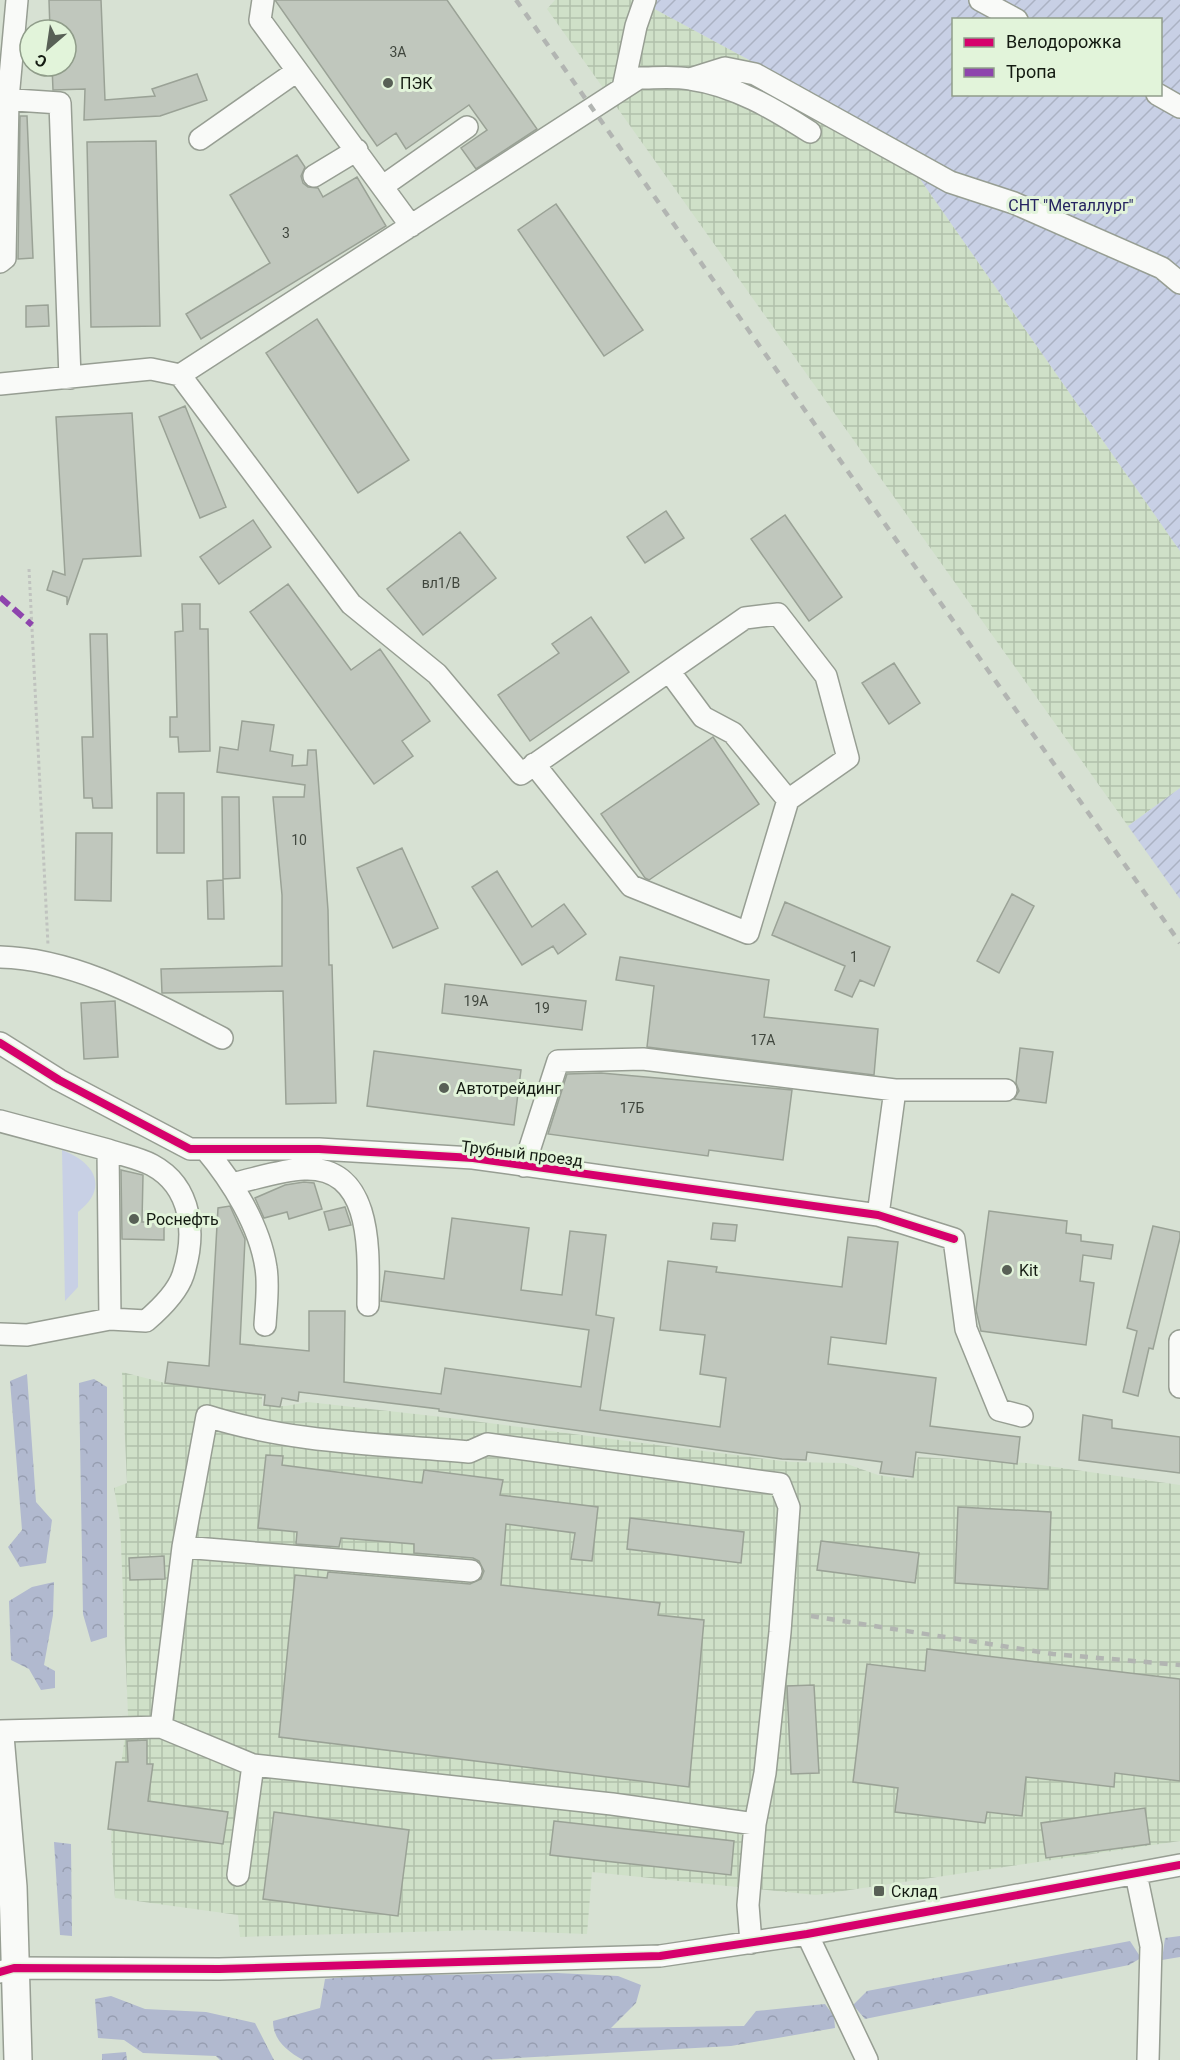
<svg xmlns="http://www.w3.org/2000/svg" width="1180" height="2060" viewBox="0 0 1180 2060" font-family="Roboto,sans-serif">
  <defs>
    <pattern id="industrial-grid" width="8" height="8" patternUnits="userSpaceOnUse" patternTransform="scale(1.5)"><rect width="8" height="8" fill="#cfe0c8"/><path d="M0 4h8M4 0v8" fill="none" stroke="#b1c0ab"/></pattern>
    <pattern id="forest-crowns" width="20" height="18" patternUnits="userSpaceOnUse" patternTransform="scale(1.5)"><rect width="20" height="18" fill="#b1b9cf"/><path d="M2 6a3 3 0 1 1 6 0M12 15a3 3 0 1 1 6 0" fill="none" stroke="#979eb1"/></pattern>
    <pattern id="garden-furrows" width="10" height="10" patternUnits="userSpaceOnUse" patternTransform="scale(1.5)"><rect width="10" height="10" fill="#c8d0e5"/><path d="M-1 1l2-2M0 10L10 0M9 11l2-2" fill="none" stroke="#abb2c3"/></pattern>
  </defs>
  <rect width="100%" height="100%" fill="#d7e1d3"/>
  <path fill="url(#industrial-grid)" d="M555 0H638L890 136 1180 551V788L1128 826 547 9Z
    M122 1372 165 1383 262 1395V1406H286L308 1402 442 1417 790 1462 844 1463 878 1475 911 1480 918 1457 1027 1463 1180 1485V1841L816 1895 592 1872 587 1934 480 1930 240 1937 238 1915 115 1898 111 1836 128 1715 120 1521 114 1488 127 1483Z"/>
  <path fill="#c8d0e5" d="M62 1150C94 1162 110 1187 78 1212V1287L65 1301Z"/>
  <path fill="url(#forest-crowns)" d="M27 1374 36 1502 52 1520 46 1563 20 1567 8 1547 22 1530 10 1381Z
    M94 1379 107 1387V1637L91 1642 83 1614 79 1383Z
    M54 1582 53 1615 44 1665 55 1671V1688L41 1690 29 1669 11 1660 9 1601 32 1587Z
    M54 1842 71 1844 72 1936 60 1935Z
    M1180 1936V1957L1162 1960 1165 1938Z
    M1130 1941 1141 1958 1129 1965 865 2019 853 2005 867 1991Z
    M557 1973 618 1976 641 1985 636 2003 611 2028 744 2026 756 2011 825 2004 834 2016 835 2028 731 2046 483 2060H303C287 2051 273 2040 273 2021L320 2008 325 1979 355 1976Z
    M111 1996 145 2009 206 2012 255 2023 274 2060H220L216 2056 143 2053 124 2040 98 2038 95 1999Z
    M126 2052 127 2060H102V2054Z"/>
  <path fill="url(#garden-furrows)" fill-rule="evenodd" d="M638 0H1180V551L890 136ZM954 20H1160V94H954Z
    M1180 788V899L1128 826Z"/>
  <path fill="#c0c7bd" stroke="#9aa296" stroke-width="1.5" d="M49 0H101L105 100 155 96 152 89 197 74 207 100 160 116 84 120 85 89 53 90 52 66H66V30H50Z
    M275 0H447L537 129 476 169 461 148 487 130 469 105 406 149 396 133 377 146Z
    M20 116H27L33 258 18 259Z
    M156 141 160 326 91 327 87 142Z
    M297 155 305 167 301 176 303 183 308 187 318 188 323 197 357 177 386 226 201 339 186 314 270 263 230 195Z
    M556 204 643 330 604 356 518 230Z
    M48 305 49 326 26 327V306Z
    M317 319 409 460 358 493 266 353Z
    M185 406 226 507 200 518 159 417Z
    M132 413 141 556 83 559 67 605V597L47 590 53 571 65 575 56 417Z
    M666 511 684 538 645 563 627 537Z
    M785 515 842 597 809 621 751 539Z
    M253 520 271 547 219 584 200 557Z
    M460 532 496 578 423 635 387 589Z
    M288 584 351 670 380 649 430 721 402 741 413 756 374 784 250 612Z
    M182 604H200V629H208L210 751 179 752 178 737H170V717H177L175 632 183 631Z
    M591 617 629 672 530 741 498 695 559 653 552 644Z
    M90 634H107L112 808H93L92 798H84L82 737H93Z
    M894 663 920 703 889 724 862 683Z
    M242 721 274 725 270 751 293 755 292 766 307 765 308 750H316L328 910 329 965H332L336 1103 286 1104 283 991 162 993 161 969 282 966V895L273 797H304L305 785 217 772 220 747 238 750Z
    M713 737 759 804 649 880 645 878 601 814Z
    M157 793H184V853H157Z
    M222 797H239L240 878 223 879Z
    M76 833H112L111 901 75 900Z
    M402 848 438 928 393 948 357 868Z
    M497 871 532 927 564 904 586 934 558 954 553 946 522 965 472 887Z
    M223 880 224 919H208L207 881Z
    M1012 894 1034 906 999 973 977 961Z
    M785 902 890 947 874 986 860 980 852 997 835 990 845 966 772 935Z
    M620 957 769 980 764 1017 878 1029 874 1075 647 1047 654 986 616 980Z
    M445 984 586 1001 582 1030 442 1013Z
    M115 1001 118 1057 84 1059 81 1003Z
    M1020 1048 1053 1052 1046 1103 1014 1099 1019 1091 1016 1083Z
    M374 1051 521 1070 514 1125 367 1106Z
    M601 1073 792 1090 783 1160 709 1150 708 1156 548 1134 567 1074Z
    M121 1170 143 1175 142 1222H164V1240L122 1239Z
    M304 1182 314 1183 322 1209 289 1219 287 1212 264 1218 255 1198 285 1185Z
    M230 1206 245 1239 240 1344 309 1351V1311H345L344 1382 441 1394 445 1368 581 1387 589 1330 381 1301 385 1271 444 1279 452 1218 529 1228 521 1290 562 1295 570 1231 606 1235 596 1315 614 1318 600 1410 720 1427 726 1378 700 1374 705 1335 660 1330 668 1261 717 1267 716 1272 842 1287 848 1237 898 1242 886 1344 831 1337 828 1364 936 1378 930 1426 1020 1437 1017 1464 916 1452 913 1477 880 1473 882 1462 807 1452 806 1460 782 1459 439 1411V1409L299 1392 298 1401 282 1398 280 1407 264 1405 265 1395 165 1383 168 1362 209 1366 218 1208Z
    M345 1207 351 1225 329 1230 324 1212Z
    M989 1211 1067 1221 1066 1233 1081 1235V1241L1113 1245 1111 1259 1083 1255 1080 1281 1094 1283 1086 1345 981 1331 976 1310Z
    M713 1223 737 1225 735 1241 711 1239Z
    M1153 1226 1180 1232V1238L1153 1349 1149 1348 1138 1396 1123 1392 1137 1331 1127 1328Z
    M1083 1415 1112 1420V1428L1180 1437V1473L1079 1460Z
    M266 1455 283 1456 282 1465 422 1483 424 1470 503 1480 500 1495 598 1507 592 1561 571 1559 575 1533 506 1524 501 1585 660 1603 658 1615 704 1620 689 1787 279 1737 295 1575 327 1578 328 1572 470 1584 481 1579 484 1571 479 1561 473 1558 414 1553V1544L341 1538 339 1547 296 1544 297 1532 258 1528Z
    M958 1507 1051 1512 1048 1589 955 1583Z
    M630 1518 744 1532 741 1563 627 1549Z
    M821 1541 919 1553 915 1583 817 1570Z
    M164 1556 165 1579 130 1580 129 1558Z
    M927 1649 1180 1679V1781L1115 1773 1114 1787 1026 1777 1022 1816 987 1812 985 1823 895 1812 898 1788 853 1782 867 1664 925 1671Z
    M814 1685 819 1773 791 1774 787 1686Z
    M147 1740V1764H153L148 1801 228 1812 223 1844 108 1829 116 1762H128L127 1741Z
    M1145 1808 1150 1844 1046 1858 1041 1823Z
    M274 1812 409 1830 398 1916 263 1899Z
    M554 1821 734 1841 731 1875 550 1855Z"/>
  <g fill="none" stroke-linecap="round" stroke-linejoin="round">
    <defs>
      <path id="minor" d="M263 0 260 20 411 226
        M980 0 1017 20
        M690 79 725 68 755 74 950 182 1014 203 1162 268 1180 283
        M623 88 636 26 645 0
        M1157 94 1180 107
        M0 99 60 103 70 378
        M200 139 297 71
        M314 176 357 150
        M383 186 467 127
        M0 262 5 258 8 99 17 0
        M180 375 351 604 437 674 521 774 745 618 778 614 826 676 848 758 788 800
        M0 384 151 369 180 375 639 78C655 78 674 76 690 79 734 85 774 109 810 132
        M534 764 631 886 748 933 788 800 733 733 703 717 669 671
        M0 957C79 959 153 1003 222 1038
        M0 1043 59 1080 190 1149H319L473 1158 878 1215 954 1239 966 1329 999 1410 1022 1416
        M0 1121 108 1150 110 1319 27 1335 0 1334
        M205 1149C232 1181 260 1226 266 1268 269 1286 266 1307 265 1325
        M108 1150C122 1155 139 1158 152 1165 193 1187 196 1235 183 1275 177 1293 160 1309 146 1321L110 1319
        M524 1166 558 1061 643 1059 895 1090H1006
        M231 1184C255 1179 280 1170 304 1169 376 1166 368 1258 368 1305
        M878 1215 895 1090
        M1180 1341V1387
        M183 1547 207 1416C291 1443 382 1444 469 1452L487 1444 780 1484 789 1507 780 1632 765 1773 755 1824
        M161 1727 253 1765 238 1875
        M0 1731 161 1727 183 1547 471 1571
        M253 1765 612 1804 755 1824 748 1905 751 1943
        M1136 1874 1151 1946 1148 2060
        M807 1934 867 2060
        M0 1972 14 1968 219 1969 660 1956 807 1934 1180 1865"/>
      <path id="major" d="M0 1736 13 1887 18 2060"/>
    </defs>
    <use href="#minor" stroke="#979e93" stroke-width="24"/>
    <use href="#major" stroke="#979e93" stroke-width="30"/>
    <path stroke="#c0c3bf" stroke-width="3" stroke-dasharray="3 3" stroke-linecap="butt" d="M29 569 48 945"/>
    <use href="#minor" stroke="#f9faf8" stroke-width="21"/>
    <use href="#major" stroke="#f9faf8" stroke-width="27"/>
    <path stroke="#b2b5b2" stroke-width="4.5" stroke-dasharray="8 8" stroke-linecap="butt" d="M516 0 1180 943
      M811 1616 1053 1654 1180 1665"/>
    <path stroke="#8e44ad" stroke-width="6" stroke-dasharray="12 6" stroke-linecap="butt" d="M0 597 32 625"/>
    <defs>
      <path id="cycleway" d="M0 1043 59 1080 190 1149H319L473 1158 878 1215 954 1239
        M0 1972 14 1968 219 1969 660 1956 807 1934 1180 1865"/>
    </defs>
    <use href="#cycleway" stroke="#e2f4da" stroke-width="11"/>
    <use href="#cycleway" stroke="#d6006c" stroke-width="8"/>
  </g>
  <g fill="#586056" stroke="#e2f4da" stroke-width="2">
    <circle cx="388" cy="83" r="6"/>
    <circle cx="444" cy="1088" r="6"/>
    <circle cx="134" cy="1219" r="6"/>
    <circle cx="1007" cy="1270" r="6"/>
    <rect x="873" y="1885" width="12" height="12" rx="3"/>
  </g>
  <g text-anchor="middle" stroke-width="6" stroke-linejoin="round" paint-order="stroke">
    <g font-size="14" fill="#40473e">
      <text x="398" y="57">3А</text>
      <text x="286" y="238">3</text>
      <text x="441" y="588">вл1/В</text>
      <text x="299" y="845">10</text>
      <text x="854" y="962">1</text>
      <text x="476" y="1006">19А</text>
      <text x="542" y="1013">19</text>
      <text x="763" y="1045">17А</text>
      <text x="632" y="1113">17Б</text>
    </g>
    <g font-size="16" fill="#141b12" stroke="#e2f4da" text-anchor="start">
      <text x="400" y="89">ПЭК</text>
      <text x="456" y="1094">Автотрейдинг</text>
      <text x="146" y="1225">Роснефть</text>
      <text x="1019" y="1276">Kit</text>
      <text x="891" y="1897">Склад</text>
    </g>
    <g font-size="16" fill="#252360" stroke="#e2f4da">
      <text x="1071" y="211">СНТ "Металлург"</text>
    </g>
    <g font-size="16" fill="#141b12" stroke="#e2f4da">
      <text transform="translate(522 1153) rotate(7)" y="6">Трубный проезд</text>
    </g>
  </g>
  <rect x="952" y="18" width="210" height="78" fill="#e2f4da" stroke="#909d8a" stroke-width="1.5"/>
  <rect x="964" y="38" width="30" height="9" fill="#d6006c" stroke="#909d8a" stroke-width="1.5"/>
  <text x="1006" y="48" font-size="18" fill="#141b12">Велодорожка</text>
  <rect x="964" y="68" width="30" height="9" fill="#8e44ad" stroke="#909d8a" stroke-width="1.5"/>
  <text x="1006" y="78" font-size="18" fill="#141b12">Тропа</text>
  <g transform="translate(48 48) rotate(209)"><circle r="28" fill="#e2f4da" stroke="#909d8a" stroke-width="1.5"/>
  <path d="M0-4.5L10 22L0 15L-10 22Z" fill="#586056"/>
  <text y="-9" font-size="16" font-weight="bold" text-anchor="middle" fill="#141b12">С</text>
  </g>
</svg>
